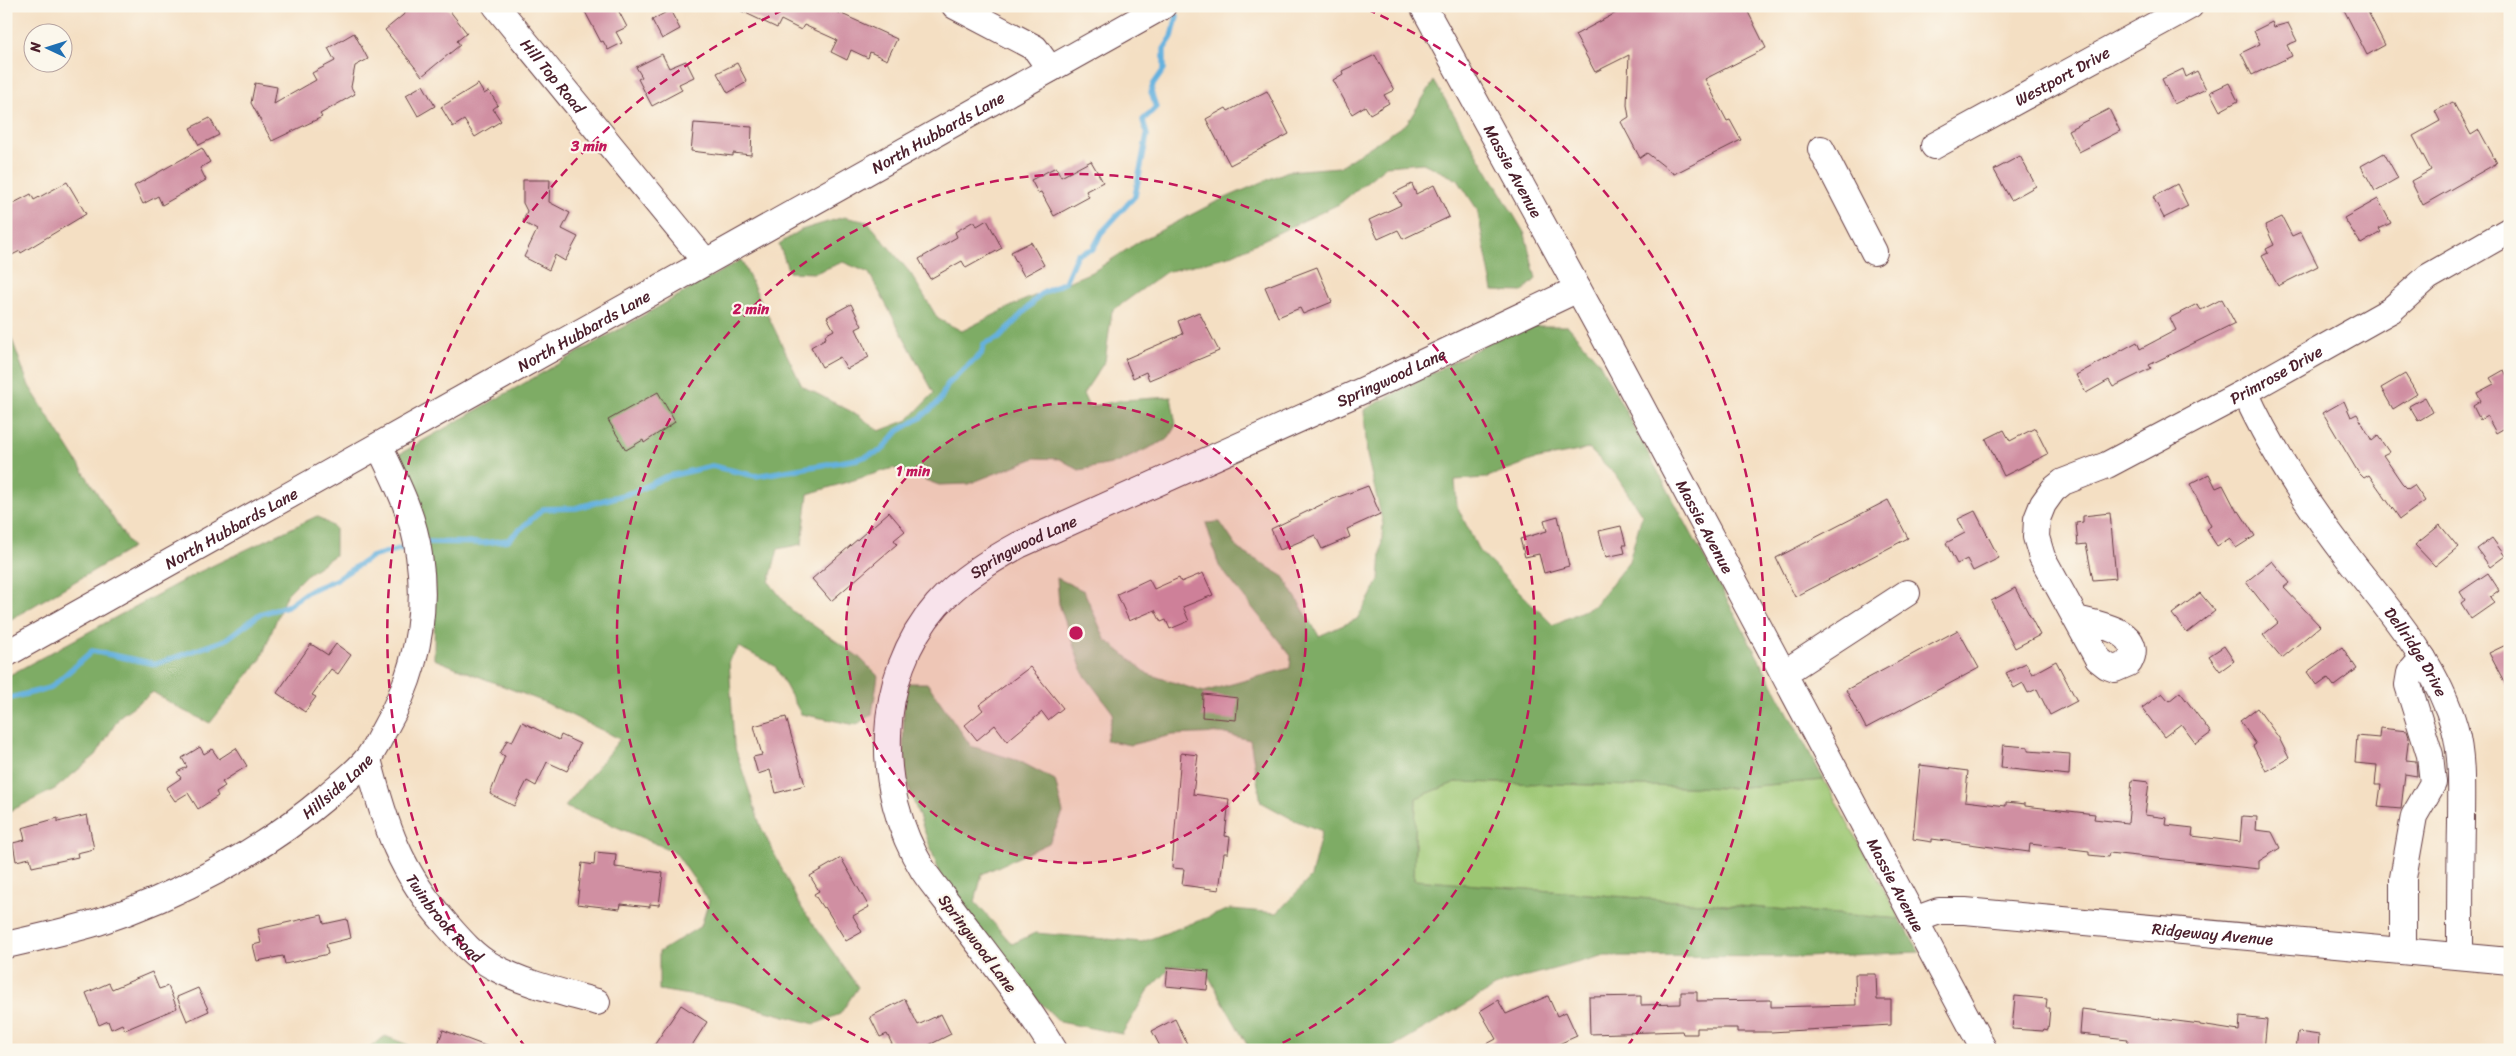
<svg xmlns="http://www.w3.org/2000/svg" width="2516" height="1056" viewBox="0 0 2516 1056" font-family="Sriracha,sans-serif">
  <rect width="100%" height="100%" fill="#fbf7ec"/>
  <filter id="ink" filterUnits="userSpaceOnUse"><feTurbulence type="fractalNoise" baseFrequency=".02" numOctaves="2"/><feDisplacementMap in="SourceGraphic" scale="10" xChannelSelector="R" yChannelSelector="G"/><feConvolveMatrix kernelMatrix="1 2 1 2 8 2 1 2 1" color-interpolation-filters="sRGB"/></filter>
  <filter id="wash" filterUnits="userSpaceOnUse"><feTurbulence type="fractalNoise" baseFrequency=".0096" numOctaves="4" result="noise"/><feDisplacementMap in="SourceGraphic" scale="20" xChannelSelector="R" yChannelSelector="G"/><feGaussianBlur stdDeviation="1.12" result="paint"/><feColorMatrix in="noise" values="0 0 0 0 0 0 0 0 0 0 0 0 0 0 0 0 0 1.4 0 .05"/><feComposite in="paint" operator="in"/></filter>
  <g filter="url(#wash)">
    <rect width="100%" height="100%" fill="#f4dfc3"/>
    <path fill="#9dc773" stroke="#74734f" d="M1824 780 1900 919 1414 880 1416 798 1456 782 1732 788Z"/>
    <path fill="#7eac65" stroke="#646648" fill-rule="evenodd" d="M1434 81 1525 234 1536 279 1522 292 1493 291 1477 209 1458 180 1423 163 1386 166 1339 204 1229 256 1166 272 1112 311 1105 361 1083 394 1089 407 1123 400 1171 397 1176 425 1168 439 1117 463 1079 470 1060 459 1035 458 968 484 939 485 893 468 808 494 802 544 778 549 769 582 791 610 859 657 878 676 872 714 856 725 801 714 775 666 739 647 729 660 734 745 761 827 799 904 858 987 840 1014 815 1024 732 1002 659 990V952L701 926 709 901 675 852 603 821 565 807 620 739 544 702 434 659 435 579 396 456 741 260 802 386 858 415 879 431 908 420 934 393 869 273 843 262 815 273 789 272 779 244 801 230 844 217 868 222 911 274 938 319 962 331 1020 302 1094 271 1140 241 1216 202 1288 171 1339 167 1407 123Z
      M6 323 29 386 132 548 6 622Z
      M1520 326H1568L1599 362 1824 780 1732 788 1456 782 1416 798 1414 880 1900 919 1920 952 1805 957 1602 956 1502 983 1387 1050H1250L1204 968 1173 966 1148 991 1122 1034 1060 1022 1003 966 944 885 903 772 904 683H927L971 746 1019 761 1055 780 1063 813 1049 843 982 874 975 902 1012 944 1035 933 1142 942 1230 909 1277 913 1311 877 1322 831 1294 820 1261 802 1250 740 1221 733 1172 735 1130 745 1106 740 1113 713 1083 673 1059 604 1057 578 1084 591 1105 639 1148 674 1203 692 1290 668 1291 656 1219 566 1206 523 1220 522 1238 549 1283 576 1319 636 1357 619 1379 581 1383 524 1367 455 1364 410ZM1589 449 1615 474 1642 515 1629 561 1595 605 1553 625 1479 551 1457 506 1455 480 1485 478 1533 460Z
      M317 516 335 528V555L306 575 286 595 261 659 210 723 184 711 153 692 120 716 96 755 55 789 6 813V677L197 573Z
      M385 1036 408 1045V1050H367Z"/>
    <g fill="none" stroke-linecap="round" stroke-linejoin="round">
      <path stroke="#65b1de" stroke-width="5.5" d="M428 542 484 543 508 540 543 509 576 508 634 492 665 477 712 466 756 476 858 459 881 451 898 431 920 418 939 402 948 384 981 354 984 344 999 338 1041 294 1065 282 1077 254 1093 249 1102 232 1135 196 1147 135 1143 120 1156 107 1151 92 1153 85 1164 69V49L1172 37 1177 16
        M6 699 50 688 92 651 156 664 225 640 260 614 287 606 308 591 335 580 371 557 403 548"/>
    </g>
    <g id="blocks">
      <path fill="#d08fa2" d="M414 6H446L467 33 457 41 460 45 422 76 385 30Z
        M582 6H616L627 27 616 32 622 43 608 50 603 41 601 42Z
        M731 6H824L897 39 887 60 870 52 868 58 851 50 847 60 831 52 837 40 804 25 801 30 781 20 777 28Z
        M1629 6H1745L1766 48 1705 79 1727 121 1730 120 1741 140 1674 174 1647 153 1640 158 1621 122 1629 117 1627 105 1629 55 1595 72 1575 35Z
        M2342 6H2365L2385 45 2367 55Z
        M670 10 680 29 662 39 652 20Z
        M2272 22 2274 27 2288 23 2297 41 2287 45 2292 56 2252 75 2241 53 2260 44 2254 31Z
        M354 33 368 59 355 66 351 87 355 94 320 114 322 117 272 141 251 103 255 83 277 87 274 104 316 80 312 73 335 61 328 48Z
        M662 54 669 68 686 61 694 77 679 84 682 90 652 106 638 79 642 77 636 67Z
        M1375 55 1394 90 1384 95 1389 103 1370 114 1365 106 1352 114 1333 80 1343 74 1342 71Z
        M737 63 747 82 728 93 717 73Z
        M2183 69 2186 77 2197 71 2206 89 2174 104 2162 79Z
        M2229 83 2238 101 2220 111 2210 92Z
        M478 84 484 94 489 91 498 105 493 109 501 121 475 137 464 120 453 127 441 107Z
        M423 85 435 106 418 116 406 95Z
        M1267 91 1289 134 1230 165 1206 119 1226 108 1228 111Z
        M2453 102 2471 135 2479 130 2497 163 2423 205 2411 181 2431 170 2413 136 2440 121 2435 111Z
        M2109 109 2120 131 2079 152 2068 130Z
        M210 118 219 135 199 145 190 128Z
        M694 123 752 127 751 155 733 153V156L691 151Z
        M202 148 210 162 200 168 206 180 162 205 158 196 143 204 134 186Z
        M2384 153 2398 178 2375 191 2361 166Z
        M2020 156 2036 186 2011 200 1994 170Z
        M1091 161 1103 182 1086 191 1089 197 1054 216 1041 192 1038 193 1031 180 1056 167 1061 177Z
        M523 180H550L549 202 570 213 562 229 578 237 565 261 555 255 549 270 524 257 537 230 523 222 527 211 523 203Z
        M67 182 86 214 21 253 20 251 6 258V207L31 194 34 200Z
        M1412 184 1416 194 1434 185 1449 217 1403 239 1398 230 1378 239 1369 220 1401 205 1394 193Z
        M2177 184 2188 206 2164 218 2153 197Z
        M2378 199 2391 223 2379 229 2381 232 2361 244 2344 218Z
        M2282 217 2292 236 2301 232 2318 266 2278 286 2262 256 2268 253 2266 249 2274 245 2265 225Z
        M987 220 1002 248 966 268 962 261 930 279 919 259 957 237 955 232 974 221 977 226Z
        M1031 242 1044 265 1024 276 1011 252Z
        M1317 267 1332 302 1303 314 1300 308 1278 317 1265 287Z
        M2222 299 2235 323 2149 365 2151 368 2113 387 2109 380 2086 393 2076 375 2137 342 2140 349 2176 330 2170 318 2197 304 2201 310Z
        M851 304 862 326 856 329 869 357 847 369 840 357 822 367 811 347 826 338 825 335 834 330 827 317Z
        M1199 312 1219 351 1149 380 1146 372 1133 378 1125 359 1183 334 1178 321Z
        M2504 370 2507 376 2510 375V425L2496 433 2487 416 2480 420 2473 406 2481 401 2477 393 2494 384 2490 378Z
        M2405 374 2417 394 2393 409 2381 388Z
        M658 392 675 422 644 443 643 440 626 450 608 420Z
        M2425 397 2433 412 2418 421 2409 406Z
        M2344 401 2351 417 2357 414 2372 441 2378 436 2389 452 2383 455 2402 483 2408 489 2414 485 2425 501 2400 519 2369 475 2364 478 2358 472 2323 413Z
        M2035 428 2048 454 2004 476 1986 439 2004 430 2010 441Z
        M2209 474 2216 488 2223 485 2237 512 2239 511 2255 536 2236 548 2230 538 2217 546 2206 529 2211 526 2190 484Z
        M1368 486 1380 514 1347 529 1350 537 1322 549 1315 535 1280 550 1271 529 1333 499Z
        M1888 500 1908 538 1795 597 1776 558Z
        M1975 511 1999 558 1973 571 1967 559 1957 564 1946 543 1965 533 1958 519Z
        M889 512 905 531 894 540 897 544 831 601 812 579Z
        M2110 513 2116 578 2093 580 2086 544 2078 545 2076 523 2083 522V516Z
        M1558 516 1569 566 1544 573 1539 554 1525 557 1520 539 1547 531 1544 520Z
        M2440 525 2458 547 2435 566 2415 545Z
        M1621 526 1626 545H1623L1625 553 1606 557 1599 531Z
        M2492 538 2505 556 2490 567 2477 549Z
        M2272 561 2290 583 2284 588 2320 626 2282 658 2263 635 2278 623 2246 582Z
        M1203 573 1213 595 1183 607 1189 621 1170 629 1166 620 1161 622 1155 610 1129 621 1117 594 1149 579 1154 589 1179 578 1181 582Z
        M2488 573 2499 590 2490 597 2494 603 2471 619 2461 603 2465 600 2460 592Z
        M2015 588 2040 635 2015 648 1991 601Z
        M2200 593 2215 611 2187 633 2172 614Z
        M1958 630 1979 668 1866 728 1846 690Z
        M2510 643V693L2489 653Z
        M311 644 328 655 336 644 351 655 338 674 331 669 312 695 316 697 305 712 277 693Z
        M2224 646 2234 661 2220 671 2209 656Z
        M2342 647 2357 669 2334 686 2328 678 2317 686 2307 672Z
        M2056 661 2077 701 2050 715 2037 689 2028 693 2023 683 2014 688 2006 673 2026 663 2032 674Z
        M1030 667 1063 708 1048 720 1042 712 1007 741 995 725 977 740 965 725 983 710 979 705Z
        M2180 692 2211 733 2196 744 2181 724 2164 737 2142 708 2162 693 2169 701Z
        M1203 694 1238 698 1236 720 1202 717Z
        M2257 708 2279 738 2289 758 2266 771 2253 746 2256 744 2240 721Z
        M786 717 805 785 776 793 770 770 758 774 753 757 762 755 754 726Z
        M522 722 559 740 561 735 580 744 567 771 547 762 536 786 527 781 514 806 490 794 505 756 500 754 507 740 512 742Z
        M2380 728 2407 731 2409 737 2406 760 2416 761 2417 776 2405 774 2401 809 2378 807 2381 785H2375L2377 765 2355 763 2357 736 2379 738Z
        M2003 745 2028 747V751L2070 754 2069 775 2001 768Z
        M200 747 204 754 212 749 219 759 236 748 247 766 222 782 225 786 216 792 218 796 198 809 188 793 175 801 166 788 181 778 177 772 187 767 182 758Z
        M1181 753 1198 755 1193 794 1229 799 1225 836 1230 837 1228 853H1224L1219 890 1182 885 1184 869 1172 868Z
        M1920 765 1968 771 1965 801 2006 806V802L2025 804V806L2095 814 2094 819 2128 823 2132 780 2149 782 2145 815 2167 818 2166 825 2193 828 2192 836 2240 842 2242 816 2257 817 2256 830 2272 832 2280 848 2259 861V869L2109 853 2108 857 2089 855V851L2030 844 2029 852 1932 839V842L1913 839Z
        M87 815 94 849 77 853 78 857 32 867 30 858 16 861 13 843 25 840 22 828 58 818V822Z
        M595 852 616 854 615 867 663 873 659 905 650 904V907L621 904 620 909 577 904 582 863 594 865Z
        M841 858 869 907 853 916 862 932 846 941 825 907 823 908 814 894 819 891 810 876Z
        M322 915 324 924 347 919 351 938 326 944 328 954 285 964 283 956 257 961 253 945 261 943 258 929Z
        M1168 967 1209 971 1207 990 1166 986Z
        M152 972 159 989 168 986 177 1008 125 1030 122 1024 111 1029 108 1021 99 1025 86 993 109 983 112 989Z
        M1855 974H1876L1877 1000H1891V1025L1771 1032H1737V1028H1697V1034H1683L1682 1031 1590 1034 1589 997 1641 996V1005L1681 1004V992H1697V1001L1771 1000V1007L1856 1005Z
        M198 988 209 1011 187 1021 177 997Z
        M1548 996 1557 1016 1566 1012 1577 1036 1545 1050H1476L1496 1039 1480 1011 1498 1000 1506 1014Z
        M2015 996 2047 999 2046 1008H2050L2048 1030 2044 1029 2043 1031 2012 1029Z
        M905 999 918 1025 941 1014 951 1034 929 1045 931 1050H895L887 1034 880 1037 870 1017Z
        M681 1005 707 1022 689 1050H651Z
        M2082 1009 2200 1024V1025L2239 1031 2240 1017 2267 1020 2264 1050H2179L2127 1045 2128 1039 2080 1034Z
        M1175 1019 1190 1050H1162L1152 1031Z
        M443 1030 491 1048V1050H436Z
        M2298 1032 2319 1035 2318 1050H2296Z"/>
    </g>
  </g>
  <g filter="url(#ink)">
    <use href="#blocks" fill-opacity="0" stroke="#643c42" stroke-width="1"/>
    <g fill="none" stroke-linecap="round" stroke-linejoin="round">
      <defs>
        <g id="minor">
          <path id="s1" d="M496 6 705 261"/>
          <path d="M955 6 1035 48 1050 69"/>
          <path id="s2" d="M1423 6 1600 329 1984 1050"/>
          <path id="s3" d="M1934 146 2190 6"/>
          <path d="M1821 149 1874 252"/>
          <path id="s4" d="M2245 392C2272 452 2309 507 2349 559 2390 612 2436 662 2455 729 2463 759 2461 792 2461 823 2460 867 2460 911 2460 956"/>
          <path id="s5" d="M2076 619C2096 624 2147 631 2129 663L2115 669 2107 666 2098 659 2042 557 2036 537 2037 519 2043 504 2053 490 2063 482 2107 465 2245 392 2391 310 2428 277 2510 230"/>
          <path id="s6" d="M6 654 1163 6"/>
          <path d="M1784 673 1907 593"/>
          <path id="s7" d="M368 759C385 826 400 872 447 925 460 940 475 957 492 966 524 984 562 992 597 1002"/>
          <path id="s8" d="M1917 919 1939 911H1965L2510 961"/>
          <path id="s9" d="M6 945C37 938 68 931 98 922 176 897 263 851 326 797 339 785 356 773 367 759 374 751 379 739 384 730 415 676 428 617 419 555 414 516 396 481 379 446"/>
          <path d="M2403 951V878L2414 816 2433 783 2430 755 2408 685 2410 673 2423 658"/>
          <path id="s10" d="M1054 1050C1025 1002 990 959 957 915 946 900 933 885 923 870 874 790 874 677 937 605 960 579 990 561 1019 545L1386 380 1578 289"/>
        </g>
      </defs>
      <use href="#minor" stroke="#643c42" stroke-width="28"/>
      <use href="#minor" stroke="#fff" stroke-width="26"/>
    </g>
  </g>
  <circle cx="1076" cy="633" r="230" fill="#c2185b" fill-opacity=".12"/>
  <g fill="none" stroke="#c2185b" stroke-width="2.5" stroke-dasharray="9 6">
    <circle cx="1076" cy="633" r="230"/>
    <path d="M882 1049A459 459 0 1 1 1270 1049"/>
    <path d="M526 1048A689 689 0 0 1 785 9M1367 9A689 689 0 0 1 1626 1048"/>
  </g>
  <g text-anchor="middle" stroke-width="4.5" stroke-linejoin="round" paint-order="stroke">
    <g font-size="16" fill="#4a1f2b" stroke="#fbf7ec">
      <text dy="6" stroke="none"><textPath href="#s1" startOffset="90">Hill Top Road</textPath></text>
      <text dy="6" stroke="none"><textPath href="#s3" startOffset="146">Westport Drive</textPath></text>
      <text dy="6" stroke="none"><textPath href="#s6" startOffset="1068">North Hubbards Lane</textPath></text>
      <text dy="6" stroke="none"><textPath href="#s2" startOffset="188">Massie Avenue</textPath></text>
      <text dy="6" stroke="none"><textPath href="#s6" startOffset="662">North Hubbards Lane</textPath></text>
      <text dy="6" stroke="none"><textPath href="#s5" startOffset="558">Primrose Drive</textPath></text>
      <text dy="6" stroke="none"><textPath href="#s10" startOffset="1016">Springwood Lane</textPath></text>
      <text dy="6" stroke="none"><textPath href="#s2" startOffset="592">Massie Avenue</textPath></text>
      <text dy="6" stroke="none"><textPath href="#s6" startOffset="258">North Hubbards Lane</textPath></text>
      <text dy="6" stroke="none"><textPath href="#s10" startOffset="611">Springwood Lane</textPath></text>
      <text dy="6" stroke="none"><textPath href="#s4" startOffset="312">Dellridge Drive</textPath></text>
      <text dy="6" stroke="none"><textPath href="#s9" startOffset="372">Hillside Lane</textPath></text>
      <text dy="6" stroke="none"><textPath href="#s2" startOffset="998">Massie Avenue</textPath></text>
      <text dy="6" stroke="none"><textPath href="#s7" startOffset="179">Twinbrook Road</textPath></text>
      <text dy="6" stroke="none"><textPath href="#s8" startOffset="298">Ridgeway Avenue</textPath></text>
      <text transform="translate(978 943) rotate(53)" y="6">Springwood Lane</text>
    </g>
  </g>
  <circle cx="1076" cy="633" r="8" fill="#c2185b" stroke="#fbf7ec" stroke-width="2.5"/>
  <g font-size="15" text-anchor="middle" font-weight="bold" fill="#c2185b" stroke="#fbf7ec" stroke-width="4.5" stroke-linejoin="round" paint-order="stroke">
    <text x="589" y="151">3 min</text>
    <text x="751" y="314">2 min</text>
    <text x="913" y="476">1 min</text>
  </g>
  <rect width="2516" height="1056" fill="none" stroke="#fbf7ec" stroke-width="25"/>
  <g transform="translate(48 48) rotate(274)"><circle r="24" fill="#fbf7ec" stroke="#b4a19f"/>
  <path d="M0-4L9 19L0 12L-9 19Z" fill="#1f6fb2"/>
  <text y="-8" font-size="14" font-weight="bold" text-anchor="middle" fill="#4a1f2b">N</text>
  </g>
</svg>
